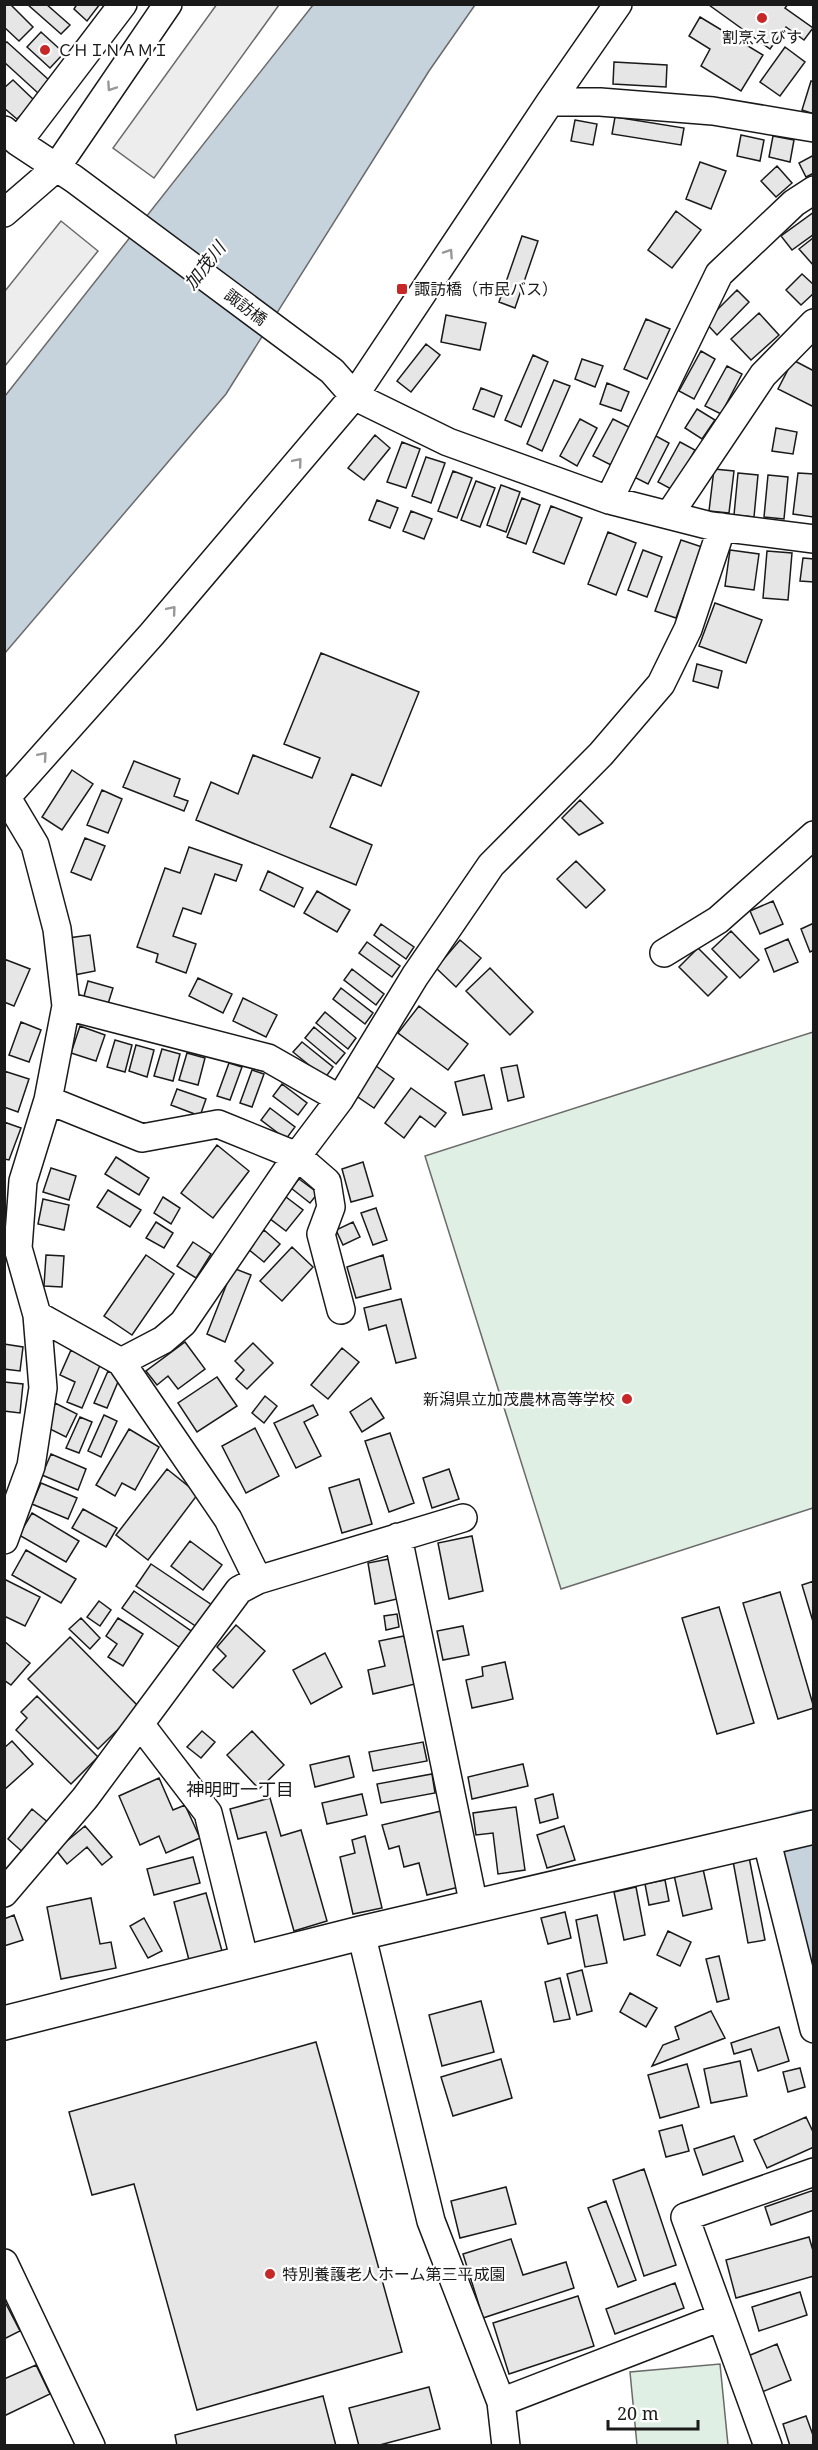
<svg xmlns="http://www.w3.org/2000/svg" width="818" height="2450" viewBox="0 0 818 2450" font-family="'Noto Serif','Noto Sans JP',serif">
  <rect width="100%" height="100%" fill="#fff"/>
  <path fill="#e0efe3" stroke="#6a6a6a" stroke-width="1.5" d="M813 1032V1508L561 1589 425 1156Z
    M720 2364 728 2445H637L630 2372Z"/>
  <path fill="#ededed" stroke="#6a6a6a" stroke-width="1.5" d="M217 4 279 5 154 178 113 148Z
    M61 221 98 251 5 366V291Z"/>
  <path fill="#c6d2dc" stroke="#6a6a6a" stroke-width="1.5" d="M313 5H475L429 71 226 394 5 653V396Z"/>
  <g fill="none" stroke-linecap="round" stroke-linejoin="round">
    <path stroke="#c6d2dc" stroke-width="54" d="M804 1837 789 1864 814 1972"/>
  </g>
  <path fill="#e6e6e6" stroke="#1a1a1a" stroke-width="1.5" d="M4 4H10L33 27 19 41 4 27Z
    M27 4H46L70 25 61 34Z
    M77 4H100L87 21 74 9Z
    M788 4 785 8 813 28 804 40 786 27 770 49 709 5Z
    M700 17 763 55 741 91 701 66 710 49 689 36Z
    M41 32 64 53 50 68 27 47Z
    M7 42 49 80 38 93 4 62V44Z
    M785 47 805 62 780 96 760 82Z
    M614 62 667 65 666 87 613 84Z
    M13 80 35 101 17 119 4 108V88Z
    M811 81 814 82V114L802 110Z
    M615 117 684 128 681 145 612 134Z
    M575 120 597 124 593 145 571 141Z
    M741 135 764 140 760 161 737 156Z
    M773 136 794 140 790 162 769 157Z
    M814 155V173L806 177 799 163Z
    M700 162 726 171 711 209 686 199Z
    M777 166 792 183 776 197 761 181Z
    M676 211 701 230 672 268 648 250Z
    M814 212V234L792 250 781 236Z
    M522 236 538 241 515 308 499 302Z
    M813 238H814V266L799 249Z
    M802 274 814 285V293L801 305 786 290Z
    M737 290 749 302 717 335 705 322Z
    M759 313 779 335 751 360 731 339Z
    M446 315 486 323 480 350 441 342Z
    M646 319 670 329 647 379 624 369Z
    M426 344 440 355 411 392 397 381Z
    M701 351 715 359 694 399 679 391Z
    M533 355 548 362 521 427 505 420Z
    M582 359 603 366 595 387 575 379Z
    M793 360 814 371V407L778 389Z
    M727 366 742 374 721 414 705 406Z
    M554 380 570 386 542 451 527 444Z
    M607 383 629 392 621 411 600 404Z
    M481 388 502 396 494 417 473 409Z
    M697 409 715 420 702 439 685 428Z
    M580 419 597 428 577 466 560 456Z
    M613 419 631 428 611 465 593 456Z
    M776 428 797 432 793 454 772 451Z
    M375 435 390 448 364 480 348 468Z
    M654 435 669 443 648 484 632 476Z
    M402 442 420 449 406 488 387 482Z
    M680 442 695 450 673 490 658 482Z
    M426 457 445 463 431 503 412 496Z
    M714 469 734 471 729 513 709 511Z
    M453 471 472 478 457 518 438 511Z
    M738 473 758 475 754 517 734 515Z
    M798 473 814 474 813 517 793 514Z
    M768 475 788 477 784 519 764 517Z
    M476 481 495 488 480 527 461 520Z
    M501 485 520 492 506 532 487 525Z
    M522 498 540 505 526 544 507 537Z
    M377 500 398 508 390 528 369 520Z
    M551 506 582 518 564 564 533 552Z
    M411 511 432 519 424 539 403 531Z
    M608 532 636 543 616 595 588 584Z
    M681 540 702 547 676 618 655 611Z
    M643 550 662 557 647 597 628 590Z
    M730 550 759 554 754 590 725 586Z
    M767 551 792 553 788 600 763 598Z
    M803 558 814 559V582L800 581Z
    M715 603 762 620 746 663 699 646Z
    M321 653 419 692 381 786 352 774 330 827 372 845 356 885 196 820 211 782 238 794 253 755 312 778 320 758 284 744Z
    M697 664 722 671 718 688 693 681Z
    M134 761 180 779 174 796 188 801 184 811 123 787Z
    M72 770 93 784 62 830 42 817Z
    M102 790 122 799 108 833 87 825Z
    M580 800 603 823 579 835 562 818Z
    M85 838 105 846 91 880 71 872Z
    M189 847 242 865 236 881 215 874 201 914 183 908 173 936 196 944 186 973 156 962 158 954 137 947 165 868 180 873Z
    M576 861 605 890 586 908 557 879Z
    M268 871 303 888 294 907 260 890Z
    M317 891 350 910 337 932 304 913Z
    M773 901 783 924 760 934 750 911Z
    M814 923V950L810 952 801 929Z
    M381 924 414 947 406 959 374 935Z
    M731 931 759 960 740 978 712 949Z
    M90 935 95 971 74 975 68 938Z
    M788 939 798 962 774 972 765 949Z
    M460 940 481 958 456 987 436 968Z
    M367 942 400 966 392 977 359 953Z
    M698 948 727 977 708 996 679 967Z
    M4 959 30 969 14 1006 4 1002Z
    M490 968 533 1012 510 1035 466 991Z
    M352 969 384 994 376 1005 344 980Z
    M198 978 232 994 223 1013 189 996Z
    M88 981 113 988 107 1007 83 1000Z
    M341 988 373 1013 365 1024 333 999Z
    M243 998 277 1015 266 1037 233 1021Z
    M419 1006 468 1044 448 1070 398 1033Z
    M325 1012 356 1038 348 1049 316 1023Z
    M21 1022 41 1030 29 1062 9 1055Z
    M80 1026 105 1035 96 1061 71 1053Z
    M314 1027 345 1053 336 1064 305 1038Z
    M115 1040 132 1045 125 1072 107 1067Z
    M302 1042 333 1067 325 1078 293 1052Z
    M136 1045 154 1050 147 1077 129 1071Z
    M162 1049 180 1054 173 1081 154 1076Z
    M187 1053 205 1058 198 1085 179 1080Z
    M229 1063 242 1067 230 1100 217 1096Z
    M517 1065 524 1097 508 1101 501 1068Z
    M376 1066 394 1079 374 1108 355 1095Z
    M252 1070 264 1074 252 1107 240 1103Z
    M4 1071 29 1079 18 1112 4 1107Z
    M484 1075 492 1109 463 1115 455 1082Z
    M282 1084 307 1103 298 1115 273 1096Z
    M411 1088 446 1113 435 1127 420 1116 404 1138 385 1123Z
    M177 1089 206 1099 200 1116 171 1105Z
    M270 1108 295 1127 286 1139 261 1120Z
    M4 1122 21 1128 9 1160 4 1159Z
    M217 1145 249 1171 213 1218 181 1193Z
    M116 1157 149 1178 139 1195 105 1174Z
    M363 1162 373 1196 351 1202 342 1169Z
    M51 1168 76 1176 69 1200 43 1192Z
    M299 1179 318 1193 310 1203 291 1188Z
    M108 1190 141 1210 130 1227 97 1207Z
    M163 1197 180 1208 171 1224 154 1213Z
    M286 1197 303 1210 286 1231 269 1218Z
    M43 1199 69 1205 64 1230 38 1224Z
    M376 1208 387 1240 373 1245 361 1213Z
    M156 1222 173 1233 164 1248 146 1238Z
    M353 1222 360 1237 343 1245 336 1230Z
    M264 1230 280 1244 264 1262 248 1249Z
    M193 1242 211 1254 196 1278 177 1266Z
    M292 1247 313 1267 282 1301 260 1281Z
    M46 1255 64 1256 62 1287 44 1286Z
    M146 1255 174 1274 132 1335 104 1316Z
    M383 1255 391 1289 356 1298 347 1267Z
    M233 1268 251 1275 225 1342 207 1334Z
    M401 1299 416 1358 396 1363 386 1325 369 1330 364 1308Z
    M185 1342 205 1369 178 1389 168 1376 157 1385 146 1371Z
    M253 1343 273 1363 247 1389 236 1379 244 1370 235 1361Z
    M4 1344 23 1347 20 1371 4 1369Z
    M342 1348 359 1362 328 1399 311 1385Z
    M71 1350 101 1363 82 1408 67 1402 75 1382 60 1375Z
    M108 1371 120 1377 107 1408 94 1403Z
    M217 1377 237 1406 197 1432 178 1403Z
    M4 1382 23 1384 20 1413 4 1411Z
    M265 1396 277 1406 264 1423 252 1413Z
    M371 1398 384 1418 362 1432 350 1412Z
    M55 1403 77 1414 66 1437 44 1426Z
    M313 1405 318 1415 304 1422 321 1456 296 1468 274 1423Z
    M104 1415 117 1421 101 1457 88 1451Z
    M80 1417 92 1422 79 1453 66 1448Z
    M255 1428 279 1476 246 1493 222 1446Z
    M129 1429 159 1447 135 1490 122 1483 115 1496 96 1485Z
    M390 1433 414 1503 389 1512 365 1441Z
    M51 1454 86 1469 78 1490 42 1475Z
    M167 1469 198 1494 148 1560 116 1535Z
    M449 1469 459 1499 432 1508 423 1478Z
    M359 1479 372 1524 342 1533 329 1488Z
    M41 1483 77 1498 68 1519 32 1504Z
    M83 1509 117 1528 106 1547 72 1528Z
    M32 1513 79 1541 66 1562 19 1535Z
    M472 1536 483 1591 449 1599 438 1543Z
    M190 1541 222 1565 203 1590 171 1566Z
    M26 1550 76 1579 61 1603 12 1575Z
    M389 1559 397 1599 375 1604 368 1563Z
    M151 1564 212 1605 197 1627 136 1586Z
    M4 1579 40 1597 25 1626 4 1616Z
    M814 1581V1625L802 1585Z
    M134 1591 194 1633 182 1649 122 1608Z
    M780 1592 814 1708 778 1719 743 1603Z
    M99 1601 111 1610 100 1626 87 1617Z
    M719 1607 754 1723 717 1734 682 1618Z
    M397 1614 399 1627 386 1630 384 1616Z
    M81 1618 100 1638 90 1649 69 1629Z
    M118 1618 143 1634 123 1666 108 1657 117 1644 106 1636Z
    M236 1625 265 1651 233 1688 213 1670 226 1656 217 1647Z
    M463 1626 469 1655 443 1660 437 1631Z
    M404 1636 415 1684 373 1694 368 1670 385 1666 379 1641Z
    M70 1637 140 1708 98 1749 28 1679Z
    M4 1641 30 1663 11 1685 4 1680Z
    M325 1653 342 1687 311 1704 293 1670Z
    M505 1662 513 1699 472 1708 466 1680 483 1676 482 1667Z
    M37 1696 98 1757 71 1784 16 1730 27 1718 21 1712Z
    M202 1731 215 1742 201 1758 187 1747Z
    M252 1731 284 1765 259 1789 227 1755Z
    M12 1741 33 1764 4 1790V1748Z
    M423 1742 427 1761 373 1771 369 1752Z
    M349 1756 354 1777 315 1787 310 1765Z
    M523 1764 528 1786 472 1799 468 1777Z
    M432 1774 435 1793 381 1803 377 1784Z
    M159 1778 173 1810 185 1805 200 1838 166 1853 159 1836 140 1845 119 1796Z
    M362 1794 367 1815 327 1824 322 1803Z
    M553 1794 558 1818 540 1823 535 1799Z
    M270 1798 281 1836 301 1830 327 1921 294 1931 266 1832 238 1839 230 1809Z
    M516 1807 525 1870 498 1874 493 1833 476 1835 473 1813Z
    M32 1809 50 1824 26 1855 8 1839Z
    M441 1811 459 1887 427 1895 419 1863 404 1867 399 1846 389 1849 382 1825Z
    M85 1826 112 1857 102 1865 87 1847 67 1864 56 1850Z
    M564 1826 575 1860 547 1868 537 1835Z
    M365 1836 382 1908 353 1914 340 1857 355 1853 352 1840Z
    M193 1857 200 1883 154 1895 147 1869Z
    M749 1857 765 1940 748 1943 733 1861Z
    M703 1869 712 1909 683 1916 674 1875Z
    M665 1880 669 1901 649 1905 645 1884Z
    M636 1887 645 1935 624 1940 614 1892Z
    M206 1893 222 1951 189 1960 174 1902Z
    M91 1898 100 1944 111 1942 116 1968 61 1979 47 1907Z
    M565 1912 571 1938 548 1944 541 1918Z
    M14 1915 23 1940 4 1946V1919Z
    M597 1915 607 1963 585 1967 576 1920Z
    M144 1918 162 1951 148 1958 130 1926Z
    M668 1931 691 1942 680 1966 657 1955Z
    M719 1956 729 1999 717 2002 706 1959Z
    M582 1970 592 2011 577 2015 567 1974Z
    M560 1978 570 2019 554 2022 545 1982Z
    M630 1993 657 2008 646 2027 620 2012Z
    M481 2001 494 2052 442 2066 429 2015Z
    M711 2011 725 2038 652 2066 663 2045 679 2039 675 2027Z
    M779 2027 789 2061 758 2071 751 2049 734 2054 731 2043Z
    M316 2042 402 2352 197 2410 134 2184 92 2195 69 2112Z
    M501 2059 512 2098 453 2116 441 2077Z
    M740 2061 747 2096 711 2103 704 2069Z
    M687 2064 699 2107 660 2118 648 2075Z
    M800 2068 805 2087 788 2092 783 2072Z
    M806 2117 814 2134V2147L767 2168 754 2140Z
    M682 2125 689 2151 666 2157 659 2131Z
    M734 2136 743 2161 703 2175 694 2149Z
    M644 2169 676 2265 644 2276 613 2180Z
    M506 2187 516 2224 460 2238 451 2201Z
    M814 2190V2210L771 2225 765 2207Z
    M606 2201 636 2280 618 2287 588 2208Z
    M809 2237 814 2254V2276L736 2298 726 2260Z
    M511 2239 523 2275 566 2262 574 2288 483 2318 463 2254Z
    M675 2283 684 2308 615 2334 606 2309Z
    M800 2292 807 2315 759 2331 752 2307Z
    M578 2296 594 2346 509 2374 493 2323Z
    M4 2300 20 2331 4 2339Z
    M777 2344 791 2380 762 2392 748 2356Z
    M36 2365 50 2394 4 2416V2379Z
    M429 2387 440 2429 376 2446H359L349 2408Z
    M323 2396 336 2446H177L175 2435Z
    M806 2416 814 2438V2446H790L783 2424Z"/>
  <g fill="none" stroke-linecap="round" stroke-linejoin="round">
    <defs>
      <path id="street" d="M550 102H600L713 111 814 128
        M4 130 18 142 74 179 332 371 354 396 448 442 609 500 711 526 814 539
        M18 142 123 4
        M4 213 56 168 168 4
        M609 500 719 274 794 203 814 190
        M669 515 763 375 814 323
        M4 800 152 634 354 396 550 102 618 4
        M664 953 718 920 814 835
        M66 1006 268 1058 340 1099
        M48 1100 142 1138 218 1124 297 1156 327 1182 331 1207 321 1234 341 1310
        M37 1315 121 1362 228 1519 258 1580
        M121 1362 163 1340 183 1323 297 1156 340 1099 415 976 491 865 601 754 661 684 688 629 722 527
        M398 1537 474 1906
        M4 1540 31 1466 43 1388 37 1315 18 1248 23 1181 48 1100 66 1006 57 929 35 845 7 798
        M140 1724 208 1813 245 1962
        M766 1838 814 2029
        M4 1893 85 1798 239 1590 258 1580 463 1518
        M361 1933 431 2221 501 2402 506 2446
        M4 2263 91 2446
        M501 2402 721 2317
        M768 2446 685 2217 814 2172"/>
      <path id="secondary" d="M4 2023 361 1933 814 1827"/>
    </defs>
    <use href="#street" stroke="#1a1a1a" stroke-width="30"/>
    <use href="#secondary" stroke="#1a1a1a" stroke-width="36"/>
    <use href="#street" stroke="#fff" stroke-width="27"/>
    <use href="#secondary" stroke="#fff" stroke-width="33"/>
  </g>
  <defs><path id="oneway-chevron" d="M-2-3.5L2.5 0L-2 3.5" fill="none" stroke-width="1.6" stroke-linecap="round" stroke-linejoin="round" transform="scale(1.5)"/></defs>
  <g stroke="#989898">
    <use href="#oneway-chevron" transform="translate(111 87) rotate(124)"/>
    <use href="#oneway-chevron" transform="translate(449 253) rotate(-56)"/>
    <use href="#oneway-chevron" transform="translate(298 462) rotate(-50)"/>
    <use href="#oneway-chevron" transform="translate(172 610) rotate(-50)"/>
    <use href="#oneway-chevron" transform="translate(43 756) rotate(-49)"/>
  </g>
  <g fill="#c62828" stroke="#fff" stroke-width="2">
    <circle cx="762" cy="18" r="6"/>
    <circle cx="45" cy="50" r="6"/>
    <rect x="396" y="283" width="12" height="12" rx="3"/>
    <circle cx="627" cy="1399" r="6"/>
    <circle cx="270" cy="2274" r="6"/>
  </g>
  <g text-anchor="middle" stroke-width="4.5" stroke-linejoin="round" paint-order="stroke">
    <g font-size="16" fill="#1a1a1a" stroke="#fff" text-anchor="start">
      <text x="762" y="43" text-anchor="middle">割烹えびす</text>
      <text x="57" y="56">ＣＨＩＮＡＭＩ</text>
      <text x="414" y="295">諏訪橋（市民バス）</text>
      <text x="615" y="1405" text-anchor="end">新潟県立加茂農林高等学校</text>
      <text x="282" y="2280">特別養護老人ホーム第三平成園</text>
    </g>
    <g font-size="16" fill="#1a1a1a" stroke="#fff">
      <text transform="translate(246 307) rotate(37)" y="6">諏訪橋</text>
    </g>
    <g font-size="18" font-style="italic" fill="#1a1a1a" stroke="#fff">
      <text transform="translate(205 266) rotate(-52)" y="6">加茂川</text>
    </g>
    <g font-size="18" fill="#1a1a1a" stroke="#fff">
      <text x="240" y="1796">神明町一丁目</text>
    </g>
  </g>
  <rect width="818" height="2450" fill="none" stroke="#1a1a1a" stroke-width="12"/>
  <path d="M608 2420v9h90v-9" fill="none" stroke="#1a1a1a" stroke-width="3"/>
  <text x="617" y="2420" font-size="18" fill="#1a1a1a" stroke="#ffffff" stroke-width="4.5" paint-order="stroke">20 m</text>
</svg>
